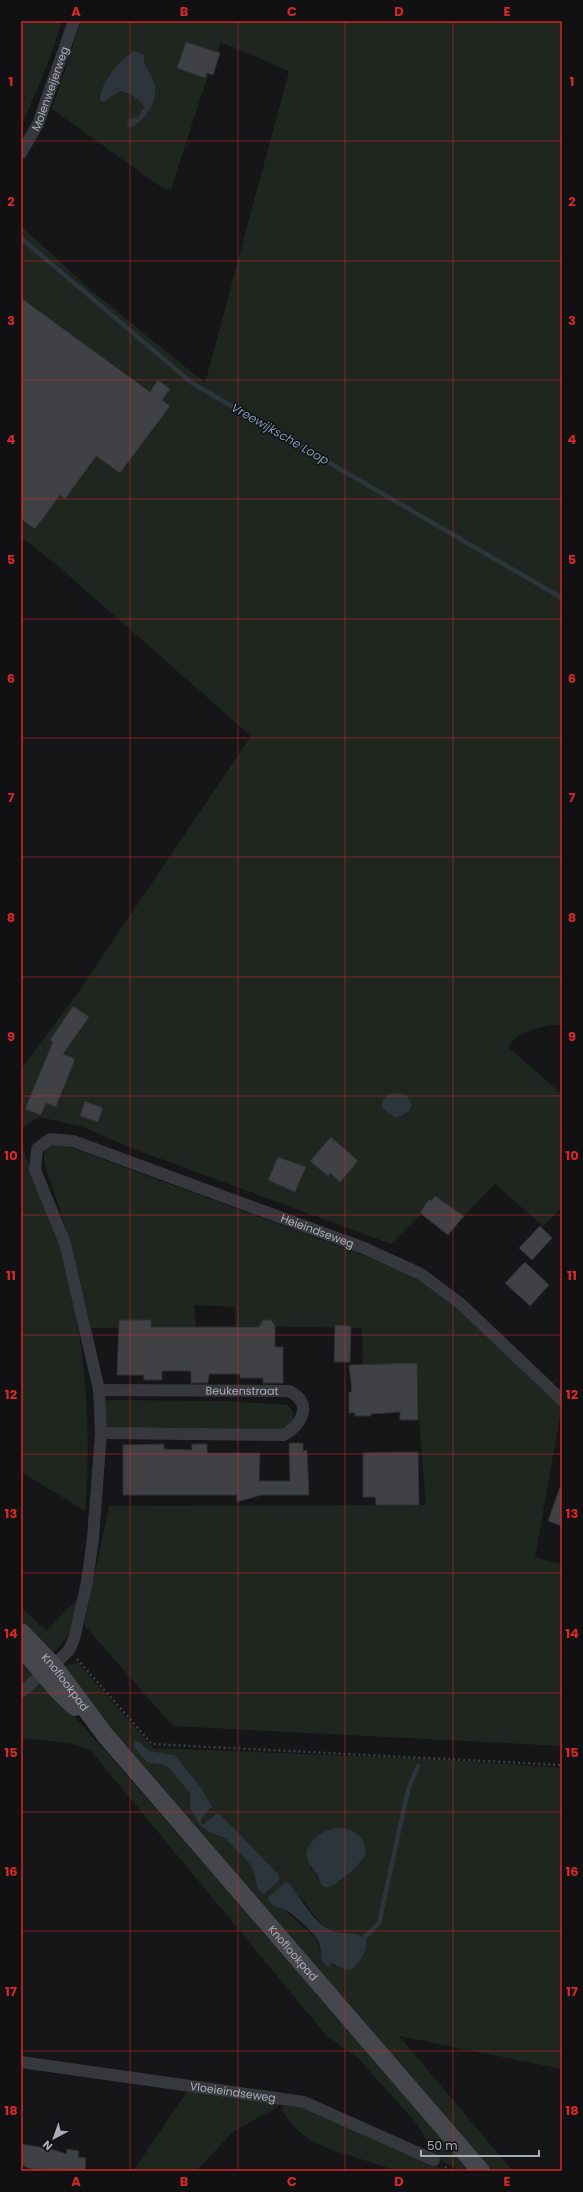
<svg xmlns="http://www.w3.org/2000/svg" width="583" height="2192" viewBox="0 0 583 2192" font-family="Poppins,sans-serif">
  <rect width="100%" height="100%" fill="#161618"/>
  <path fill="#1e261f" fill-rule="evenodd" d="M21 21H62L48 63 21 127Z
    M81 21H398L405 23 406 21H562V1026C553 1021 525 1032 517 1037 513 1040 511 1044 508 1047L562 1094V1207L543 1226 495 1184 456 1224 435 1200 391 1244 142 1152 80 1126 39 1117 22 1128 21 1133V1069L79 991 251 736 58 566 21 537V226L92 291 205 383 289 71 221 42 206 81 171 189H164L52 109ZM134 51 143 61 155 86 138 124 128 121 138 116 144 106C137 98 130 94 120 91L110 96 105 83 127 55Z
    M58 1143 420 1276 470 1318 562 1406 535 1557 562 1565V1746L173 1726 84 1625 109 1506 426 1505 418 1410 412 1393 363 1374 362 1328 235 1326V1307L194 1305 196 1327 91 1328 71 1244 44 1162V1154L49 1146Z
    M21 1144C34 1177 49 1210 59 1243 84 1327 93 1425 85 1511L21 1472Z
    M110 1400 226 1401 288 1405 293 1413 294 1427 287 1431 105 1427 102 1402Z
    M77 1599C72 1624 71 1638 51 1655L21 1622V1607L46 1631Z
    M21 1654 36 1671 23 1682 21 1680Z
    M78 1663 153 1748 430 1759 562 1768V2069L399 2036 513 2171H493L127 1749 62 1667 69 1664ZM135 1741 139 1742 149 1751 175 1755 202 1789 212 1807 201 1819V1823L204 1824 216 1814H220L280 1880 269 1890 257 1887 254 1871 249 1863 226 1839 215 1835 200 1825 189 1802 190 1793 169 1768 160 1764ZM364 1859 340 1882 319 1881 316 1872 309 1867ZM284 1883C290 1889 298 1894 303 1900 312 1911 318 1926 333 1931 345 1934 355 1930 366 1938 370 1956 353 1962 340 1968L331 1963 328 1968 324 1965 316 1938 269 1896Z
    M43 1681 116 1763 470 2171H460L430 2154 425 2137 417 2124 358 2058 326 2035 91 1751 70 1743 21 1738V1699Z
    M188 2090 303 2108 343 2123 446 2171H398L329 2149 310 2140 295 2128 282 2111 283 2104 234 2131 196 2171H133Z"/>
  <path fill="#2c353c" d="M134 51 144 54C142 67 153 74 155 86 158 102 145 120 132 127L127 126 128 120 138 116 144 107C138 98 130 94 120 91L104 102 100 100C101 82 119 60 134 51Z
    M395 1093 406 1095 412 1105 408 1112 396 1118 382 1108V1101L389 1094Z
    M135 1741 139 1742 149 1751 175 1755 202 1789 212 1807 201 1819V1823L204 1824 216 1814H220L278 1874 280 1880 264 1894 257 1888 254 1871 249 1863 226 1839 207 1831 200 1825 190 1808V1793L169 1768 164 1765 147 1762 134 1747Z
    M334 1828C354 1828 365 1834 366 1855 361 1863 334 1890 325 1887 319 1885 320 1879 317 1874 311 1866 307 1863 306 1852 312 1839 320 1832 334 1828Z
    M284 1883H288C302 1897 312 1924 333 1931 345 1935 355 1930 366 1939 369 1950 360 1961 352 1969L346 1970 331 1963 328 1968C318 1961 323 1948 317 1939 311 1930 298 1919 289 1912 282 1907 274 1909 268 1900L269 1896Z"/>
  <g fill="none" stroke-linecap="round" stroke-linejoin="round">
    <path stroke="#2c353c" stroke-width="4.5" d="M21 238 192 383 562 598
      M365 1937 379 1923 408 1790 418 1766"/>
  </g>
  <path fill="#404145" stroke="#303034" d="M186 42 220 53 213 75 207 73 205 78 177 68Z
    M21 298 150 392 158 380 170 389 162 400 170 406 120 473 96 456 65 499 60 495 35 529 21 519Z
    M73 1006 89 1017 63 1054 75 1059 56 1107 46 1103 41 1115 25 1109 53 1042 50 1040Z
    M85 1101 103 1108 98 1122 80 1116Z
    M331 1137 358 1161 340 1182 330 1173 328 1176 310 1161Z
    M278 1157 306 1167 295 1192 268 1180Z
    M435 1196 464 1216 448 1235 420 1213 428 1200H432Z
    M540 1226 552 1238 532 1260 519 1248Z
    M525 1262 549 1285 530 1306 505 1283Z
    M119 1320H151V1327H259L263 1320H271L275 1326V1347H283V1383H263V1378H240V1374H209L208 1383H191V1371H162V1380H144V1375H117Z
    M335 1325 351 1326 350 1362H334Z
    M417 1363 418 1420H400V1412L371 1414V1416H355V1413H349V1392H352L349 1365Z
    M289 1443H303V1451L307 1450 309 1495H261L237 1502V1495H123V1445L164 1444V1449L192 1450V1444H207V1453H260L259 1481H290Z
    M399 1452H418L419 1505H376L375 1497H363V1453Z
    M560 1487 562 1488V1526L548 1521Z
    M21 2144 51 2149 66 2154 67 2149 79 2151 78 2157 86 2158 85 2171 31 2169 23 2166Z"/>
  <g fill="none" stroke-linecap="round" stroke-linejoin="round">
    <path stroke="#3d3f44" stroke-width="2.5" stroke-dasharray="2 3" stroke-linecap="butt" d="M77 1659 152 1744 562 1765
      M445 2167 452 2171"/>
    <g stroke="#37383d" stroke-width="12">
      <path id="s1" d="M21 153 38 124 74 21"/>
      <path id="s2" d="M99 1390 289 1391C314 1403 302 1424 284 1435L101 1433"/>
      <path id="s3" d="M21 1692 61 1658 69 1650 74 1639 87 1582 93 1538 101 1433 99 1390 65 1243 35 1170 37 1149 50 1139 73 1141 364 1248 421 1274 461 1304 562 1400"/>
      <path id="s4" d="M21 2062 304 2102 434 2160"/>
    </g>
    <g stroke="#45474d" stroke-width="18">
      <path id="s5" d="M21 1632 53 1665 105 1735 481 2171"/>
      <path d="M21 1647 58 1691 75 1707"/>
    </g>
  </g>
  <path fill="none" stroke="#d62828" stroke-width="1" stroke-opacity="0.55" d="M130 21V2171M238 21V2171M345 21V2171M453 21V2171M21 141H562M21 261H562M21 380H562M21 499H562M21 619H562M21 738H562M21 857H562M21 977H562M21 1096H562M21 1215H562M21 1335H562M21 1454H562M21 1573H562M21 1693H562M21 1812H562M21 1931H562M21 2051H562"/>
  <g text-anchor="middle" stroke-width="3" stroke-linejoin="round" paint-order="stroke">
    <g font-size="11" fill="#a8adb8" stroke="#111113">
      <text dy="4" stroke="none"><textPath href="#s1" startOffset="71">Molenweijerweg</textPath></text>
      <text dy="4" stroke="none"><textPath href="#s3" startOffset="878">Heieindseweg</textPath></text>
      <text dy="4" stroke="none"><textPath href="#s2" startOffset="143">Beukenstraat</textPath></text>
      <text dy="4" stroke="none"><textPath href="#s5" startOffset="67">Knoflookpad</textPath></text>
      <text dy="4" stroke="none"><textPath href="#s5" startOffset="421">Knoflookpad</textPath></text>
      <text dy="4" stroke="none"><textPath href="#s4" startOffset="214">Vloeieindseweg</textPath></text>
    </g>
    <g font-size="12" font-style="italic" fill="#7f9bb3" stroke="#111113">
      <text transform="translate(280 434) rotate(30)" y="4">Vreewijksche Loop</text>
    </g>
  </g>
  <rect width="583" height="2192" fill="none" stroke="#111113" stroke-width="44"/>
  <g transform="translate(54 2138) rotate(221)" stroke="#111113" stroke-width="3" paint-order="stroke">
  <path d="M0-3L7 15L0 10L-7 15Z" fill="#a8adb8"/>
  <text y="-6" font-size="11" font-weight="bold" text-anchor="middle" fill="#a8adb8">N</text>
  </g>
  <path d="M421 2150v6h118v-6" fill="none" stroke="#a8adb8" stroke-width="2"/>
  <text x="427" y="2150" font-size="12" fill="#a8adb8" stroke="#111113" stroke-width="3" paint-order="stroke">50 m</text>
  <rect x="22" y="22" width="539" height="2148" fill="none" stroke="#d62828" stroke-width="1.5"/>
  <g font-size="13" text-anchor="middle" font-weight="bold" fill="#d62828">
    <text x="76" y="16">A</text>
    <text x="184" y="16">B</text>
    <text x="292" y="16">C</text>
    <text x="399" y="16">D</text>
    <text x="507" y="16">E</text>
    <text x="11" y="86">1</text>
    <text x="572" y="86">1</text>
    <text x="11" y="206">2</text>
    <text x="572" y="206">2</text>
    <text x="11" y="325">3</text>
    <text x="572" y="325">3</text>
    <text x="11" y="444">4</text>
    <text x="572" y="444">4</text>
    <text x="11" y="564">5</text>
    <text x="572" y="564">5</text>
    <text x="11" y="683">6</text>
    <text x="572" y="683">6</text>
    <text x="11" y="802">7</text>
    <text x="572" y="802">7</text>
    <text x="11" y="922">8</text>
    <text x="572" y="922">8</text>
    <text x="11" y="1041">9</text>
    <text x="572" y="1041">9</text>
    <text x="11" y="1160">10</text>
    <text x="572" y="1160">10</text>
    <text x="11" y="1280">11</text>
    <text x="572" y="1280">11</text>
    <text x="11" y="1399">12</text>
    <text x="572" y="1399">12</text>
    <text x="11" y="1518">13</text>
    <text x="572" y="1518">13</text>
    <text x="11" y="1638">14</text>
    <text x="572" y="1638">14</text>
    <text x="11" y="1757">15</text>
    <text x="572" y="1757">15</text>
    <text x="11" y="1876">16</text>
    <text x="572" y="1876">16</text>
    <text x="11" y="1996">17</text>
    <text x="572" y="1996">17</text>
    <text x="11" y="2115">18</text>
    <text x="572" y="2115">18</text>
    <text x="76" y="2186">A</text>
    <text x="184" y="2186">B</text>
    <text x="292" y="2186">C</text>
    <text x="399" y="2186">D</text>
    <text x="507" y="2186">E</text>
  </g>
</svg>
